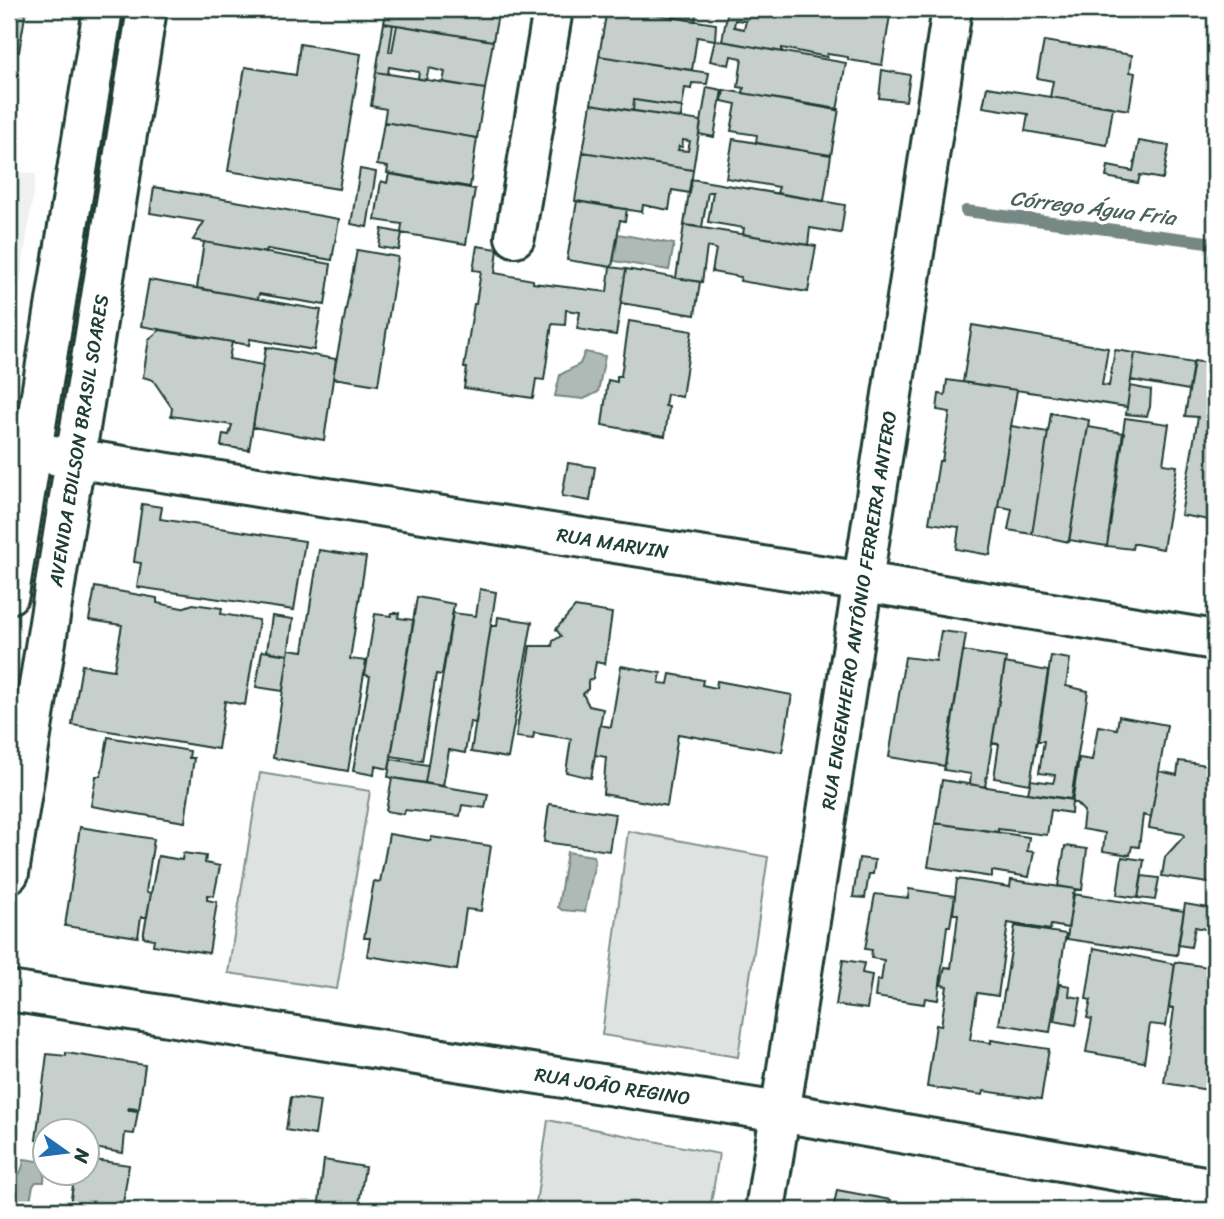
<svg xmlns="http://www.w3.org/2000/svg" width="1224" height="1219" viewBox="0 0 1224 1219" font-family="Sriracha,sans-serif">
  <rect width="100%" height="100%" fill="#fff"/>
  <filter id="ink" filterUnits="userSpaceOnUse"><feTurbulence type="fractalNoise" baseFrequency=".0143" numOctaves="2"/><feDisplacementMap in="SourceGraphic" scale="14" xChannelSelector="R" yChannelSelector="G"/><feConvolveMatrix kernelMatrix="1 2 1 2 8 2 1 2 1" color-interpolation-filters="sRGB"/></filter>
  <g filter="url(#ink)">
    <path fill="#eef1f0" d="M9 170 36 174 9 358Z"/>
    <path fill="#dee3e2" stroke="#7e908b" stroke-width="2" d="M260 773 370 791 337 989 228 973Z
      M628 831 768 857 738 1057 602 1035Z
      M548 1120 719 1154 710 1210H535Z"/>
    <path fill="#afbab7" stroke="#758883" stroke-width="2" d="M618 234 674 244 669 270 614 261Z
      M585 352 605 356 598 392 584 399 555 396 560 375 580 364Z
      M567 852 593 856 595 861 585 912 562 910 558 907Z
      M24 1159 45 1162 44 1182H36L33 1186 28 1210H9L10 1181C20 1178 23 1168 24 1159Z"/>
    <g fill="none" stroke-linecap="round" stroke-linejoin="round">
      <path stroke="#758883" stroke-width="12" d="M966 211 1215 243"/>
    </g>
    <path fill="#c7cfcc" stroke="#1f3d34" stroke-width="2" fill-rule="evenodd" d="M9 9 26 10 19 52 9 51Z
      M387 9H499L493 41 384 23Z
      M607 9H620L716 24 715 40 697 37 692 70 599 56Z
      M634 9H697L695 21 634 11Z
      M728 9H891L882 65 848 60V57L827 54V57L782 48V52L722 41ZM735 20 746 21 744 29 734 27Z
      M384 23 393 25 389 52H392L397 25 493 41 485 89 443 82 445 72 429 68 426 80 418 79 419 72 389 67 388 74 376 72Z
      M715 40 846 63 837 110 743 93 744 88 738 87 742 58 731 56 729 65 710 61Z
      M1044 41 1132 55 1130 72 1135 73 1129 110 1050 97 1053 81 1037 78Z
      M300 44 361 54 339 189 228 171 245 67 296 75Z
      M599 56 709 73 707 84 692 83 691 89 685 88 682 107 634 100 633 111 591 104Z
      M882 70 910 75 906 101 879 98Z
      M376 72 485 89 477 138 384 122 386 109 371 106Z
      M707 87 722 90 714 137 699 134Z
      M987 87 1113 107 1107 145 1025 131 1028 114 983 107Z
      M724 90 839 109 831 155 761 144 756 143 757 135 731 131 736 104 722 101Z
      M634 100 682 107 681 118 633 111Z
      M591 104 701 121 693 170 583 152ZM683 140 690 141 688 151 678 150 679 146 682 147Z
      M384 122 477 138 470 187 387 173 388 167 377 165Z
      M733 139 831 155 824 201 777 193 779 187 726 178Z
      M1139 141 1169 146 1163 179 1140 175 1138 183 1106 177 1108 166 1133 171Z
      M583 152 693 170 690 193 672 190 669 210 643 205 642 212 575 201Z
      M360 169 376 172 367 227 351 224Z
      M389 174 475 189 466 244 401 233 402 224 375 220 381 181 387 183Z
      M691 179 845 205 841 233 810 228 808 245 743 234 744 228 708 222 713 192H708L702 227 684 225Z
      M154 187 339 219 332 260 267 249 266 253 193 240 204 222 150 213Z
      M577 201 627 209 625 221 620 220 612 267 567 260Z
      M684 225 816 246 808 292 740 281 741 277 712 272 716 249 707 247 702 282 676 278Z
      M382 229 402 233 399 250 379 247Z
      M204 242 331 264 325 305 259 294 258 299 197 288Z
      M477 246 498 249 495 273 533 280V283L607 292 610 267 626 269 616 335 577 329 580 312 566 310 565 325 552 324 544 380 536 379 533 398 464 388 467 368H464L474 304H476L481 271 473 270Z
      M357 250 398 257 378 385 333 378Z
      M626 269 700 282 695 315 621 303Z
      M149 280 321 310 314 350 250 339 249 345 141 326Z
      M629 321 692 331 682 397 667 394 665 406 669 407 665 436 602 425 608 380 617 382V376H621Z
      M972 325 1108 348 1102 385 1109 386 1115 350 1135 353 1127 407 963 382Z
      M160 330 232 342 229 359 263 365 249 450 221 446 223 434 229 435 232 425 171 416 172 408 153 380 143 377 149 339Z
      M266 347 336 359 324 440 253 427Z
      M1135 353 1193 363 1189 390 1131 380Z
      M1194 361 1215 364V521L1181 515 1198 417 1185 416Z
      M947 380 1017 390 990 555 956 549 959 527 929 523 939 461H942L950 412 937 410 939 394 945 395Z
      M1130 386 1151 390 1150 407 1147 416 1126 414Z
      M1051 413 1089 420 1069 542 1032 534Z
      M1125 418 1169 424 1163 464 1177 466 1163 549 1136 544H1133L1132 549 1107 546Z
      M1011 426 1048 432 1032 534 1008 530 1012 509 998 506Z
      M1088 427 1124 433 1107 546 1069 540Z
      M568 463 595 467 590 501 562 496Z
      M142 504 162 507 160 519 305 541 294 610 137 587 141 563 134 562Z
      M319 550 366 557 350 659 366 661 348 771 273 758 289 649 303 651Z
      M95 587 157 598V603L182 608 193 604 222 608 221 614 259 620 245 705 225 701 218 749 72 725 82 665 114 670 122 625 89 620Z
      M480 589 496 592 476 723 470 722 465 753 449 750 443 786 425 783 453 613 476 616Z
      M417 597 454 604 442 675 436 674 422 761 391 756Z
      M575 607 612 613 605 664 596 662 593 678 588 681V689L583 694 589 706 603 709 591 778 566 772 571 739 534 733 533 739 516 737 530 646H552L553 641 561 636 556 629Z
      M392 613H399L398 618 414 620 389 769 375 766 374 775 353 771 370 676 365 675 375 614 391 616Z
      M272 616 293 619 288 655 267 651Z
      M498 617 532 622 508 758 471 752 491 626H497Z
      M941 631 966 634 945 766 889 757 905 657 936 661Z
      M262 651 288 655 283 691 256 687Z
      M963 651 1006 658 985 787 970 784 971 774 944 770Z
      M1051 656 1070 659 1066 686 1088 691 1071 799 1028 793 1031 780 1053 783 1054 780 1055 775 1039 773 1044 741H1038Z
      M1005 663 1048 671 1030 784 994 778 999 744 992 743Z
      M621 666 661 673 659 683 668 684 670 674 703 680 702 685 716 688 717 681 792 695 782 752 678 734 667 806 603 794 606 757 595 755 600 725 611 727Z
      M1119 716 1167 725 1151 817 1143 815 1139 847 1132 846 1130 855 1103 851 1105 833 1082 829 1084 811 1076 803H1072L1079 758 1092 760 1098 726 1117 729Z
      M108 737 190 751 189 758H194L185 822 91 806 96 776H101Z
      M391 759 428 765 425 783 388 777Z
      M1179 761 1215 766V884L1162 876 1165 857 1184 836 1183 834 1149 828 1159 771 1177 775Z
      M392 778 488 794 485 808 462 805 460 816 405 810 404 814 386 811Z
      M942 780 1072 800 1071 813 1051 810 1047 835 998 829V832L935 823Z
      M549 804 615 814 609 851 544 842Z
      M935 823 1029 837 1027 851 1034 852 1029 877 992 871V877L928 867Z
      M80 827 154 839 146 892 151 893 147 917H141L138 937 65 926Z
      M389 834 431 841V837L491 846 481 911 466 909 457 970 367 956 370 938H364L374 881 380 882Z
      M1065 846 1087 849 1082 890 1058 886Z
      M183 853 206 856 205 863 220 866 214 896 207 895V900L217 902 209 953 153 945 154 939 143 937 158 856 182 860Z
      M1122 857 1144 860 1138 898 1117 895Z
      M859 858 875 860 873 874H869L865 898 853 897Z
      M1142 876 1159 878 1155 900 1138 898Z
      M957 879 1010 887 1011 880 1075 889 1068 928 1051 925 1050 930 1008 923 998 996 977 993 970 1040 991 1043V1040L1049 1049 1041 1099 984 1091 983 1095 927 1087 936 1025 941 1026 947 986 941 985 945 967 951 968 956 932 958 914H953Z
      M909 889 955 896 950 926H947L938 1000 925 998 924 1004 875 997 877 980 881 981 884 960 871 958 872 950 865 949 875 894 908 898Z
      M1073 894 1184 911 1177 955 1067 939Z
      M1185 904 1215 909V931L1195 927 1191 947 1178 945Z
      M1015 926 1066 934 1050 1032 999 1024Z
      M1094 948 1175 964 1166 1026 1150 1024 1144 1062 1086 1052 1092 1019 1087 1018 1091 1000 1086 999Z
      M843 960 864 963 862 973 872 975 867 1009 836 1005Z
      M1175 962 1215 968V1091L1164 1083 1174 1008 1169 1007Z
      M1060 984 1070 986 1069 996 1081 998 1076 1025 1054 1021Z
      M66 1053 145 1065 139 1109 129 1108 128 1110 138 1111 134 1134 125 1133 123 1153 88 1147V1132H46V1141L36 1140 47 1054 66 1056Z
      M291 1097 320 1101 315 1135 286 1130Z
      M88 1159 129 1165 122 1210H69L75 1174H88Z
      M324 1160 365 1167 358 1210H318Z
      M837 1190 891 1200 889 1210H833Z
      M918 1205 946 1210H948H917Z"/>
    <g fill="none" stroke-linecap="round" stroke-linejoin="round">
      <defs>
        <g id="minor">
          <path d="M515 237 553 9"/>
          <path id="s1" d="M9 448 864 582 1215 640"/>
          <path id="s2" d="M9 991 780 1112 1215 1188"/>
          <path id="s3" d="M765 1210 952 9"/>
        </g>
        <g id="major">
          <path d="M9 594 103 9"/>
          <path id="s4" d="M9 873 147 9"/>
        </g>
      </defs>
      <use href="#minor" stroke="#1f3d34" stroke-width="44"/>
      <use href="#major" stroke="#1f3d34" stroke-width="44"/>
      <use href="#minor" stroke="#fff" stroke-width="38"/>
      <use href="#major" stroke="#fff" stroke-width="38"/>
    </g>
  </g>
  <g text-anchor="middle" stroke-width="7" stroke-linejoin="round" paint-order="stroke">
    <g font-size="19" fill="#1f3d34" stroke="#fff">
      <text dy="7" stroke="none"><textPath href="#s4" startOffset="438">AVENIDA EDILSON BRASIL SOARES</textPath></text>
      <text dy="7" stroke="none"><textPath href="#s1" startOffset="611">RUA MARVIN</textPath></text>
      <text dy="7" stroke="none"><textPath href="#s3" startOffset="607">RUA ENGENHEIRO ANTÔNIO FERREIRA ANTERO</textPath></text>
      <text dy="7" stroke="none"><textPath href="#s2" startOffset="611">RUA JOÃO REGINO</textPath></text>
    </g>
    <g font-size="21" font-style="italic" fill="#4a625b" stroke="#fff">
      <text transform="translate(1093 208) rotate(7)" y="7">Córrego Água Fria</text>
    </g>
  </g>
  <rect width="1224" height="1219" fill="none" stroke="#fff" stroke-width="35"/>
  <rect x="18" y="18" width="1189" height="1184" fill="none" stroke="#1f3d34" stroke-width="2.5" filter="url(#ink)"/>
  <g transform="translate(66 1152) rotate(104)"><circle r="33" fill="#ffffff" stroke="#a5b1ae" stroke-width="2"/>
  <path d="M0-5L12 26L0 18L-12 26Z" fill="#1f6fb2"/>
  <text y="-10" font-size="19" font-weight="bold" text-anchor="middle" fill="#1f3d34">N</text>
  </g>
</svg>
